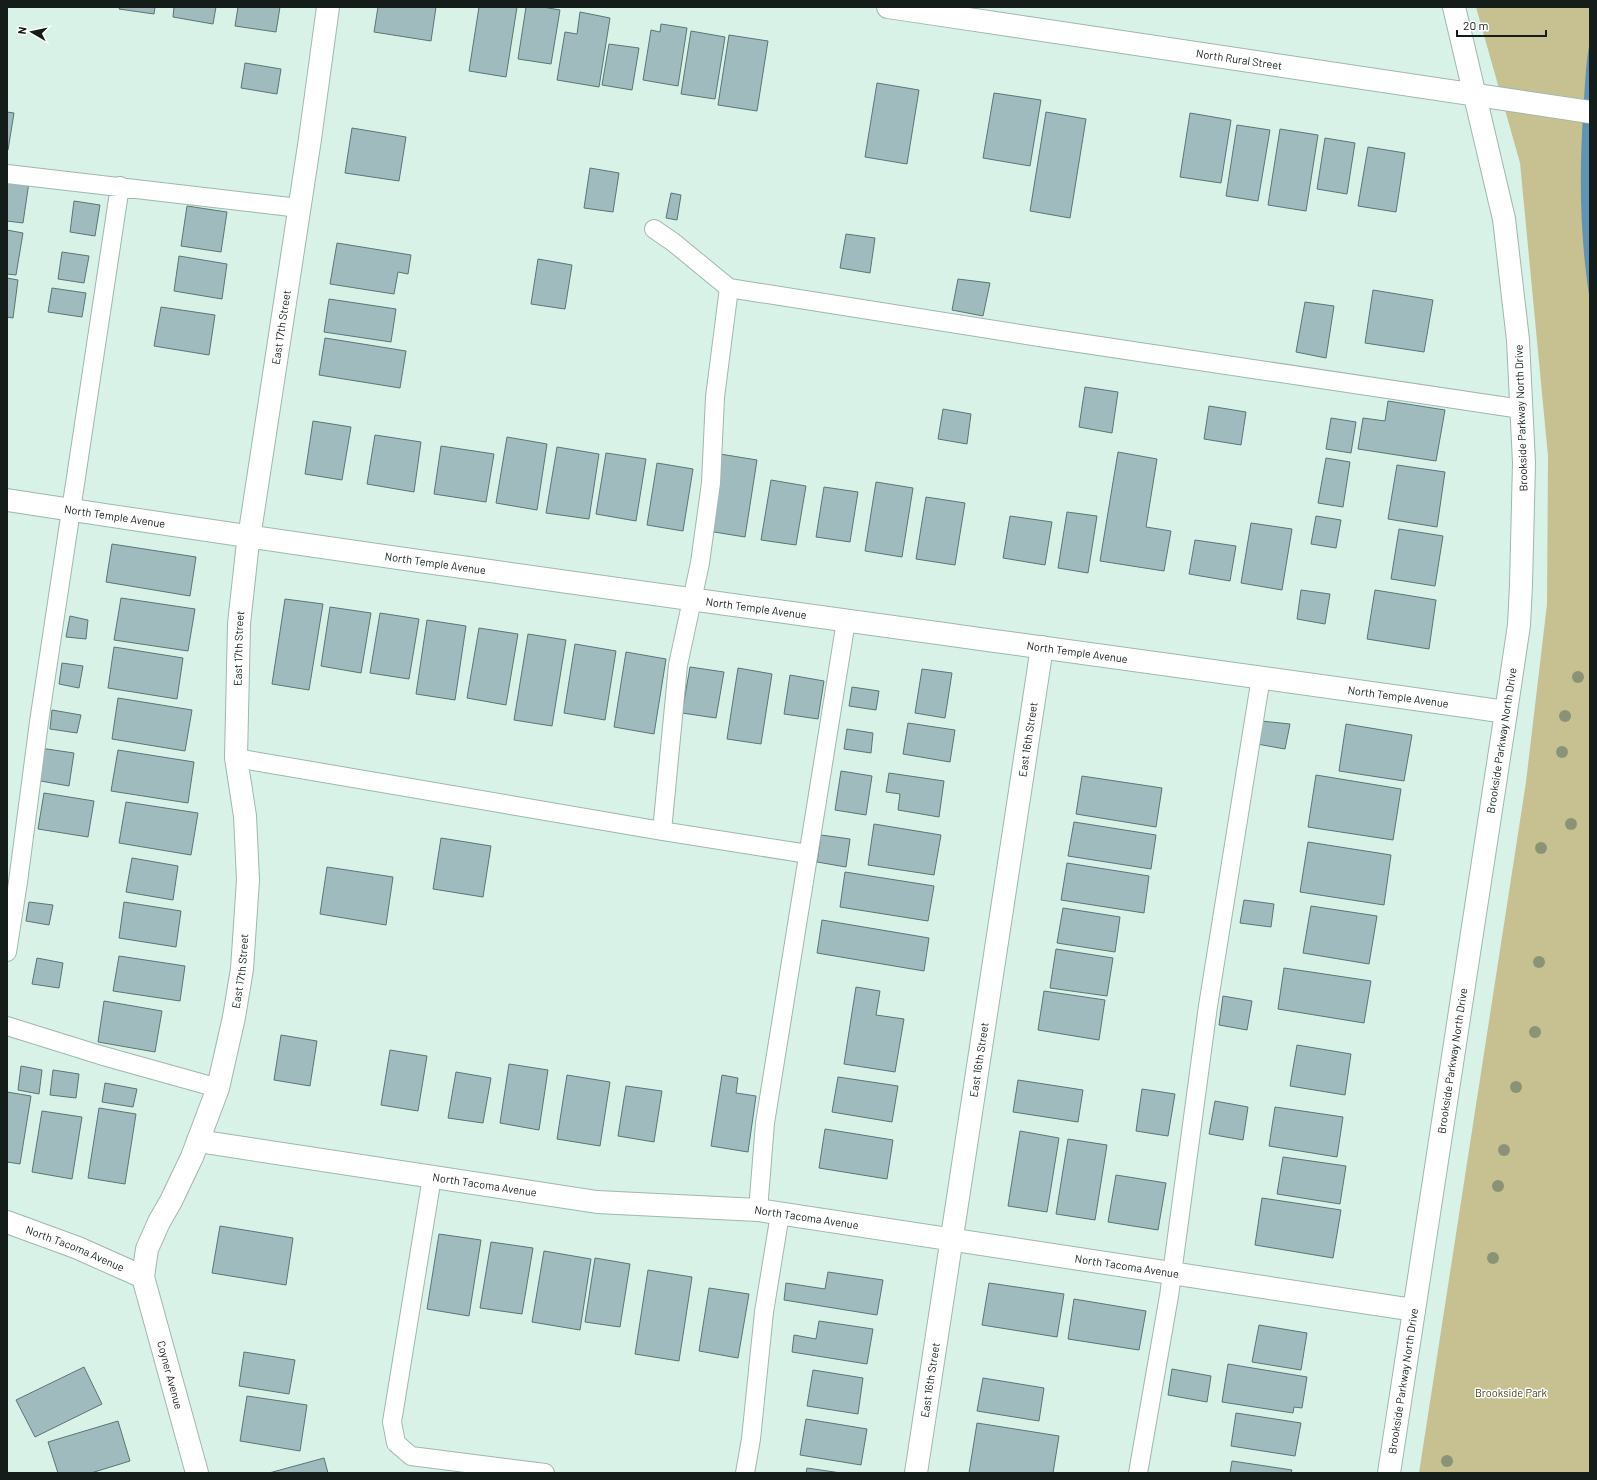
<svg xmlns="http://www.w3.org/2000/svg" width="1597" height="1480" viewBox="0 0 1597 1480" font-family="Barlow,sans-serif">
  <rect width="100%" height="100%" fill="#d9f2e8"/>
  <path fill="#c7c191" d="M1476 7H1590V1473H1419L1526 782 1547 604 1548 456 1520 163Z"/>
  <path fill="#6193b5" d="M1590 41V301C1580 240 1579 176 1583 115 1585 90 1585 66 1590 41Z"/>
  <path fill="#a0bbbe" stroke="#5b7476" d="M120 7H155L154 14 119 9Z
    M174 7H216L213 24 173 17Z
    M238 7H280L276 32 235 26Z
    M378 7H436L431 41 374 32Z
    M479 7H517L506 77 469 71Z
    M526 7H543L560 10 551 64 518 59Z
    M580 12 610 18 599 87 557 80 565 32 577 34Z
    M661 24 687 28 678 86 643 80 651 30 660 32Z
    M691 31 725 37 715 99 681 94Z
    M729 35 768 41 757 111 718 105Z
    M609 44 639 48 632 90 602 85Z
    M245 63 281 69 277 94 241 88Z
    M877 83 919 90 907 164 865 157Z
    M994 93 1041 100 1030 166 983 158Z
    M7 112 14 113 8 150H7Z
    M1046 112 1086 119 1070 218 1030 211Z
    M1190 113 1231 120 1221 183 1180 177Z
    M1237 125 1270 130 1258 201 1226 196Z
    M352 128 406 137 399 181 345 173Z
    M1280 129 1318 135 1306 211 1268 205Z
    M1325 138 1355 143 1347 194 1317 189Z
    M1368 147 1405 153 1396 212 1358 206Z
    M590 168 619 173 613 212 584 208Z
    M7 178 29 182 23 223 7 221Z
    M671 193 681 195 677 220 666 218Z
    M74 201 100 205 95 236 70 232Z
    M187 206 227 212 221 252 181 246Z
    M7 230 23 233 16 275 7 274Z
    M846 234 875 238 870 273 840 268Z
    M337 243 411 255 408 274 398 272 394 294 330 284Z
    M62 252 89 256 84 283 58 279Z
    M179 256 227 264 222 299 174 291Z
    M538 259 572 265 565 309 531 304Z
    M7 278 18 280 13 318 7 317Z
    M958 279 990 283 983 316 952 310Z
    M52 288 86 293 82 317 48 312Z
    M1373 290 1433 300 1424 352 1365 343Z
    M329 299 396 309 391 342 324 332Z
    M1305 302 1334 306 1326 358 1296 352Z
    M161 307 215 315 209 355 154 346Z
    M325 338 406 351 400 388 319 375Z
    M1085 387 1118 392 1112 433 1079 427Z
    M1388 401 1445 410 1436 461 1358 449 1363 418 1385 421Z
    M1209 406 1246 412 1241 445 1204 439Z
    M943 409 971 414 967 444 938 439Z
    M1331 418 1356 422 1351 453 1326 449Z
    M313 421 351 427 342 480 305 474Z
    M375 435 421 442 414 492 367 484Z
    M507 437 547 444 537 510 496 503Z
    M441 446 494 454 486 502 434 494Z
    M557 447 599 454 589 519 546 513Z
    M1118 452 1157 459 1146 527 1171 531 1164 571 1100 561Z
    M606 453 646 459 636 521 596 514Z
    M720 454 757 460 745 537 708 531Z
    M1326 458 1350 462 1343 507 1318 503Z
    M657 463 693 469 683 531 647 525Z
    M1397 465 1445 472 1437 527 1388 519Z
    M771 480 806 486 796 545 761 540Z
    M876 482 913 488 902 557 865 551Z
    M824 487 858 492 850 542 816 537Z
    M926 497 965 503 955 565 916 559Z
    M1067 512 1097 516 1088 573 1058 568Z
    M1010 516 1052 522 1045 565 1003 558Z
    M1316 516 1341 520 1336 548 1311 544Z
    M1251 523 1292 529 1282 590 1241 583Z
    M1399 529 1443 536 1435 586 1391 579Z
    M1195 540 1236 546 1230 581 1189 574Z
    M112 544 196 557 190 596 106 582Z
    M1301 590 1330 594 1325 624 1297 619Z
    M1375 590 1436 600 1429 649 1367 639Z
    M121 598 195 609 188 651 114 640Z
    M285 599 323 604 309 690 272 684Z
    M330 607 371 613 361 673 321 666Z
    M380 613 419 619 409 679 370 673Z
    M70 616 88 620 86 639 66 637Z
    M427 620 466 626 455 700 416 694Z
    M479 628 518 634 506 705 467 698Z
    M528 634 566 640 552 726 514 720Z
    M575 644 616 651 605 720 564 713Z
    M114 647 183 658 177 699 108 688Z
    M626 652 666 659 654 734 614 727Z
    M62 663 83 666 79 688 59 684Z
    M690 667 724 672 716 718 682 713Z
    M738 668 772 674 761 744 727 739Z
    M922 669 952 673 945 718 915 713Z
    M790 675 824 681 818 719 784 714Z
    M852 687 879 691 876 710 849 706Z
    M118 698 192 710 185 751 112 739Z
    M52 710 81 715 77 733 50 729Z
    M1261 721 1290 724 1285 749 1257 744Z
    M908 723 955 730 950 762 903 754Z
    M1346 724 1412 735 1404 781 1339 771Z
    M847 729 873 733 871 753 844 749Z
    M40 748 74 753 69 786 35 780Z
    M118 750 194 762 188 803 111 791Z
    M841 771 872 776 866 815 835 810Z
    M889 773 944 781 939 817 898 810 900 794 886 792Z
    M1316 775 1401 789 1393 840 1308 827Z
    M1082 776 1162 788 1156 827 1076 814Z
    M44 793 94 801 88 837 38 829Z
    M126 802 198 813 191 855 119 843Z
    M1074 822 1156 835 1151 869 1068 856Z
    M874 824 941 835 934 875 868 865Z
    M821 835 850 839 846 867 817 862Z
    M441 838 491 846 483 897 433 889Z
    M1308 842 1391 855 1384 905 1300 892Z
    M132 858 178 866 173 900 126 892Z
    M1067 863 1149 876 1144 913 1061 900Z
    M327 867 393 877 386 925 320 914Z
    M845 872 934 886 928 921 840 907Z
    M1244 900 1274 904 1271 927 1240 923Z
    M29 902 53 905 49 925 26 921Z
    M124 902 181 911 176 947 119 938Z
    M1311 906 1377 916 1369 964 1303 953Z
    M1063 908 1120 917 1115 952 1057 943Z
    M822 920 929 938 924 971 817 953Z
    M1056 949 1113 958 1107 996 1050 988Z
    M119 956 185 966 180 1001 113 991Z
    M37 958 63 963 59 988 32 984Z
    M1284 968 1371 981 1364 1023 1278 1009Z
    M856 987 880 991 876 1015 904 1019 895 1072 844 1064Z
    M1044 991 1105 1000 1099 1040 1038 1030Z
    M1223 996 1252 1001 1247 1030 1219 1025Z
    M104 1001 162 1011 155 1052 98 1042Z
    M281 1035 317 1041 310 1086 274 1080Z
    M1297 1045 1351 1054 1345 1095 1290 1086Z
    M390 1050 427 1056 418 1111 381 1105Z
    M509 1064 548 1070 539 1130 500 1123Z
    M21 1066 42 1070 39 1094 18 1090Z
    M53 1070 79 1074 76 1098 50 1095Z
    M456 1072 491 1078 483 1123 448 1118Z
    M567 1075 610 1082 600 1146 557 1139Z
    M722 1075 738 1078 736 1093 756 1096 748 1152 711 1146Z
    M838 1077 898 1086 892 1122 832 1112Z
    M1018 1080 1083 1090 1078 1122 1013 1112Z
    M105 1083 137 1089 133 1107 102 1102Z
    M626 1086 662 1091 654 1142 618 1136Z
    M1142 1089 1175 1094 1168 1136 1136 1131Z
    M7 1092 31 1096 20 1164 7 1162Z
    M1215 1101 1248 1107 1243 1140 1209 1134Z
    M1275 1107 1343 1117 1337 1157 1269 1146Z
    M99 1108 136 1114 125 1184 88 1178Z
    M42 1111 82 1117 72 1179 32 1172Z
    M825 1129 893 1140 887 1179 819 1168Z
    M1020 1131 1059 1138 1047 1212 1008 1206Z
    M1068 1139 1107 1145 1095 1220 1056 1214Z
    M1283 1157 1346 1166 1340 1204 1277 1194Z
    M1116 1175 1166 1183 1158 1230 1108 1222Z
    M1262 1198 1341 1210 1333 1258 1255 1245Z
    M220 1226 293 1238 286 1285 212 1273Z
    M439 1234 481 1240 469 1316 427 1309Z
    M491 1242 533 1248 522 1314 480 1308Z
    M544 1251 591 1259 580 1330 532 1322Z
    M595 1258 630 1264 620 1327 585 1322Z
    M648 1270 692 1277 679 1361 635 1354Z
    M828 1272 883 1280 877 1315 784 1300 786 1283 825 1289Z
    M989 1283 1064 1294 1057 1337 982 1325Z
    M709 1288 749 1294 738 1358 699 1351Z
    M1074 1299 1146 1311 1139 1350 1068 1339Z
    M819 1321 873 1329 867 1364 792 1352 794 1335 816 1339Z
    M1259 1325 1307 1333 1301 1370 1252 1362Z
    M244 1352 295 1360 289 1394 239 1386Z
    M1228 1364 1307 1377 1302 1408 1294 1407 1293 1413 1222 1402Z
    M84 1367 102 1404 35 1437 16 1400Z
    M1172 1369 1211 1376 1207 1402 1168 1395Z
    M813 1370 863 1378 858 1414 807 1406Z
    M983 1378 1044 1388 1039 1421 977 1411Z
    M247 1396 307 1405 300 1451 240 1441Z
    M1236 1413 1301 1423 1295 1456 1231 1446Z
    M806 1419 867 1429 861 1465 800 1455Z
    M118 1421 130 1461 91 1473H58L48 1442Z
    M977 1423 1059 1436 1053 1473H969Z
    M324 1458 328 1473H269Z
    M1232 1461 1292 1470 1291 1473H1230Z
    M807 1468 841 1473H806Z"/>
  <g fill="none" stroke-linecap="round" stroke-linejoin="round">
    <defs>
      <path id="lane" d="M7 174 299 208
        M654 229 673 242 729 288 1046 338 1521 409
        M236 758 662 831 808 854
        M662 831 678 665 700 563 711 483 715 397 729 288
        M7 952 18 882 39 722 120 186
        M7 1026 100 1055 218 1088
        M432 1177 392 1422 396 1443 411 1456 545 1473
        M758 1210 765 1123 846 621
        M745 1473 751 1439 764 1312 780 1214
        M1138 1473 1169 1296 1208 1006 1261 677"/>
      <g id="street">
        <path id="s1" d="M7 500C506 577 1007 641 1506 712"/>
        <path id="s2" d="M198 1141 597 1202 758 1210 1414 1310"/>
        <path id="s3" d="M7 1222 78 1248 143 1277"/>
        <path id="s4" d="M197 1473 143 1277 147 1249 159 1222 171 1201 192 1157 218 1088 234 1017 242 969 248 880 245 816 236 758 239 624 247 551 310 139 328 7"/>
        <path id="s5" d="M916 1473 1042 647"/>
        <path id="s6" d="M1389 1473 1506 712 1519 625 1521 585 1524 463 1518 340 1504 219 1454 7"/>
      </g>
      <g id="secondary">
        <path id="s7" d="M888 7 1590 112"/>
      </g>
    </defs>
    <use href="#lane" stroke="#9fb7ad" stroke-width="20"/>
    <use href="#street" stroke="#9fb7ad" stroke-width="24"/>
    <use href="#secondary" stroke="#9fb7ad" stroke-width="24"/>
    <use href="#lane" stroke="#fff" stroke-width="18"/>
    <use href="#street" stroke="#fff" stroke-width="22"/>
    <use href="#secondary" stroke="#fff" stroke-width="22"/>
  </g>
  <g fill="#8b9377">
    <circle cx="1578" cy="677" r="6"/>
    <circle cx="1565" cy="716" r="6"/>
    <circle cx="1562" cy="752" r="6"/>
    <circle cx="1571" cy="824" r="6"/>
    <circle cx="1541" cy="848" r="6"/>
    <circle cx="1539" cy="962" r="6"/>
    <circle cx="1535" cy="1032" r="6"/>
    <circle cx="1516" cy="1087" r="6"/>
    <circle cx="1504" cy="1150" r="6"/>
    <circle cx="1498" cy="1186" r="6"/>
    <circle cx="1493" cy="1258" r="6"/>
    <circle cx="1447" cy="1461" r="6"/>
  </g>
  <g text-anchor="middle" stroke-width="3" stroke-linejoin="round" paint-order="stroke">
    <g font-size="11" fill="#141d19" stroke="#fff">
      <text dy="4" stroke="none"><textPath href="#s7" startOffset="355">North Rural Street</textPath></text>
      <text dy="4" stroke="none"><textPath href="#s4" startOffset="1175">East 17th Street</textPath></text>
      <text transform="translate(1521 418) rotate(-92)" y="4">Brookside Parkway North Drive</text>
      <text dy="4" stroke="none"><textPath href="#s1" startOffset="109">North Temple Avenue</textPath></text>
      <text dy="4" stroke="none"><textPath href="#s1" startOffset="433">North Temple Avenue</textPath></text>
      <text dy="4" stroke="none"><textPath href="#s1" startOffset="757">North Temple Avenue</textPath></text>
      <text dy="4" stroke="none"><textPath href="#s4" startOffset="851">East 17th Street</textPath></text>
      <text dy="4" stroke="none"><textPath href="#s1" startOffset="1081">North Temple Avenue</textPath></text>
      <text dy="4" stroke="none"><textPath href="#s1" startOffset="1405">North Temple Avenue</textPath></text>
      <text dy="4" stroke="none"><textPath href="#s5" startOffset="742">East 16th Street</textPath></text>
      <text dy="4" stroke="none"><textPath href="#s6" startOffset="741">Brookside Parkway North Drive</textPath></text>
      <text dy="4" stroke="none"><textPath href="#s4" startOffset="527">East 17th Street</textPath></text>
      <text dy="4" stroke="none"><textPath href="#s5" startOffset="418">East 16th Street</textPath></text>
      <text dy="4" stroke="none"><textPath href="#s6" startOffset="417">Brookside Parkway North Drive</textPath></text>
      <text dy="4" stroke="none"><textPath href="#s2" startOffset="290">North Tacoma Avenue</textPath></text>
      <text dy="4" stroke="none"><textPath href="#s2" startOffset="614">North Tacoma Avenue</textPath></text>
      <text dy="4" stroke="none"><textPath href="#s3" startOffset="73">North Tacoma Avenue</textPath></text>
      <text dy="4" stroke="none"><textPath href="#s2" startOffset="938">North Tacoma Avenue</textPath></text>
      <text transform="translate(170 1375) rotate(75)" y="4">Coyner Avenue</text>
      <text dy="4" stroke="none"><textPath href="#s5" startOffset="94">East 16th Street</textPath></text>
      <text dy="4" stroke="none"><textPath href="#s6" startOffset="93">Brookside Parkway North Drive</textPath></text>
    </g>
    <g font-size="11" fill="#4b461a" stroke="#fff">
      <text x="1511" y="1397">Brookside Park</text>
    </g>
  </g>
  <rect width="1597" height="1480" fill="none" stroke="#141d19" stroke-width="16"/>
  <g transform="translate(32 32) rotate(279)" stroke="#ffffff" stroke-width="3" paint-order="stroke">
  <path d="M0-3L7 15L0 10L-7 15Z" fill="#141d19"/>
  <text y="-6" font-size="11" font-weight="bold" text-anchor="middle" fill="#141d19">N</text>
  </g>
  <path d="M1457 30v6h89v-6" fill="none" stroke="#141d19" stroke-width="2"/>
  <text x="1463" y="30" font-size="12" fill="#141d19" stroke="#ffffff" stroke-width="3" paint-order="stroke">20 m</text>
</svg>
